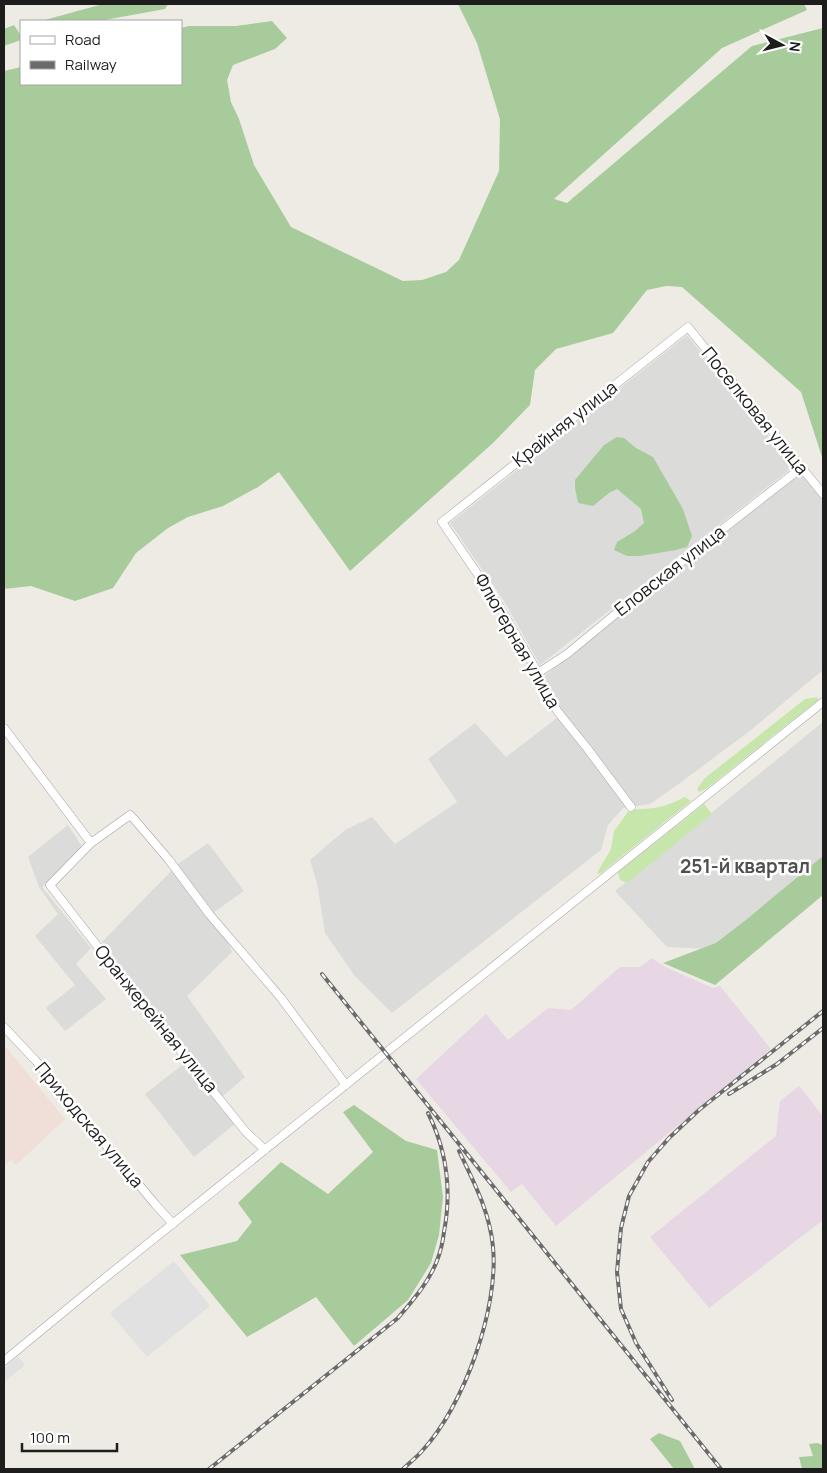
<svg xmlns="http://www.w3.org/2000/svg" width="827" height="1473" viewBox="0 0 827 1473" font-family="Manrope,sans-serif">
  <rect width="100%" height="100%" fill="#eeebe4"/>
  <path fill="#dbdbda" d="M687 335 793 467 540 665 504 601 450 523Z
    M801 472 823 500V670L751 730 680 783 650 804 623 808 608 825 601 850 392 1013 354 975 325 933 317 883 310 860 345 830 372 817 395 844 457 802 428 759 475 723 506 757 562 714 542 678Z
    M823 722V858L710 949 667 947 615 891Z
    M68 825 83 848 42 887 91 948 76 964 106 999 65 1031 46 1008 75 985 35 936 58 914 39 887 28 857Z
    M208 843 244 891 214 912 232 952 187 996 245 1077 216 1102 235 1124 194 1157 145 1094 191 1058 100 944 178 864Z"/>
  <path fill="#e7d6e3" d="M652 958 665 967 713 988 720 986 771 1049 556 1226 522 1184 511 1192 416 1079 486 1014 508 1040 548 1008 571 1010 620 967H640Z
    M799 1086 823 1116V1220L709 1308 650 1237 776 1136 780 1101Z"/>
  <path fill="#efdfd8" d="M4 1045 65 1119 16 1165 11 1160 4 1166Z"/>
  <path fill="#c7e6ac" d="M817 697 818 700 706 789 699 792 697 789 705 778 805 699Z
    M685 797 691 801 600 874 597 873 611 849 614 831 630 809C650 810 667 807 685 797Z
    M704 804 712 814 627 883 620 880 618 872Z"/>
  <path fill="#a8cb9b" d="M103 4H168L165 9 99 21H41Z
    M458 4H804L807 10 722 48 554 199 567 203 752 46 823 28V460L801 392 682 287 666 286 647 290 613 333 556 349 535 370 530 405 493 443 350 571 279 472 258 487 223 506 188 517 168 528 136 553 113 588 75 601 31 586 4 589V71L21 67V84H181V28L189 26H236L272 21 287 38 275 49 233 65 227 80 231 102 239 119 254 165 291 227 403 281 422 280 446 272 459 260 499 171 500 119 477 43Z
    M14 25 21 36V40L4 46V29Z
    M617 437 624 438 636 448 653 457 683 509 692 536 687 547 676 550 640 556H627L614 550 617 542 635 531 644 523 641 509 617 489 609 493 593 506 578 503 575 488V480L604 445Z
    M823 856V895L715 985 663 963 716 943 747 919Z
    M354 1105 406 1141 437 1150 443 1197 439 1235 431 1263 408 1300 354 1346 316 1297 247 1337 180 1255 237 1241 252 1222 238 1203 281 1162 328 1194 373 1152 343 1112Z
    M659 1433 680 1441 695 1469H674L650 1439Z
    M817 1443 823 1445V1469H802L799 1457 813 1456 809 1444Z"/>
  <path fill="#e1e1e1" d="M174 1261 210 1306 147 1357 110 1313Z
    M18 1357 25 1365 5 1381 4 1379V1368Z"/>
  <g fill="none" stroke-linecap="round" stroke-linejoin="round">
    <defs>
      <path id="minor" d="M538 673 567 654 641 593 801 468
        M4 728 91 843
        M631 807 587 748 558 712 542 689 538 673 498 604 442 522 688 327 823 494
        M4 1027 36 1061 155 1204 173 1224
        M265 1150 246 1132 129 987 50 885 91 843 130 815 134 819 169 860 210 915 281 998 346 1085
        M4 1361 95 1286 823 702"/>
    </defs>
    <use href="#minor" stroke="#a4a4a4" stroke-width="9"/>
    <use href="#minor" stroke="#fff" stroke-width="8"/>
    <defs>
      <path id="rail" d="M322 974 721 1469
        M729 1094 777 1064 823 1028
        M672 1400 636 1343 621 1309 617 1272 621 1228 629 1196 648 1162 669 1138 699 1110 823 1011
        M209 1469 398 1318C413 1300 430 1281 438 1258 441 1250 443 1240 444 1232 452 1190 447 1151 428 1113
        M403 1469C409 1463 416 1458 422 1451 464 1406 499 1308 493 1247 490 1213 474 1182 459 1151"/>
    </defs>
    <use href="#rail" stroke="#6b6b6b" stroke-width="4"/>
    <use href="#rail" stroke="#fff" stroke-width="2" stroke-dasharray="5.5" stroke-linecap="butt"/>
  </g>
  <g text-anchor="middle" stroke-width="5" stroke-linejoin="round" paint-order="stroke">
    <g font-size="18" fill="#1d1d1d" stroke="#fff">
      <text transform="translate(755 411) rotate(51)" y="6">Поселковая улица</text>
      <text transform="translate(565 424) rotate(-38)" y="6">Крайняя улица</text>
      <text transform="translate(670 571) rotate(-38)" y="6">Еловская улица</text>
      <text transform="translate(517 641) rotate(60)" y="6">Флюгерная улица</text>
      <text transform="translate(156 1019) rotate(51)" y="6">Оранжерейная улица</text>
      <text transform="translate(89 1125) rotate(50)" y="6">Приходская улица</text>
    </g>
    <g font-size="19" font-weight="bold" fill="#505050" stroke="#fff">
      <text x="745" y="873">251-й квартал</text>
    </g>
  </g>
  <rect width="827" height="1473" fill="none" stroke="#1d1d1d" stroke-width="10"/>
  <rect x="20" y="20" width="162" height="65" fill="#ffffff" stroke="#a5a5a5"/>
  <rect x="30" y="36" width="25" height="8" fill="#ffffff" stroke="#a5a5a5"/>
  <text x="65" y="45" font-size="15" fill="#1d1d1d">Road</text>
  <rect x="30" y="61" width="25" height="8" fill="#6b6b6b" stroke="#a5a5a5"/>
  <text x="65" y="70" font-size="15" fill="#1d1d1d">Railway</text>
  <g transform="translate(782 45) rotate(97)" stroke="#ffffff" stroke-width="4" paint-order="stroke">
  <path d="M0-4L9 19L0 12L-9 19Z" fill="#1d1d1d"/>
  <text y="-8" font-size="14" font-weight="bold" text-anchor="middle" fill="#1d1d1d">N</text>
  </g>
  <path d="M22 1443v8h95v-8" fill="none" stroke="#1d1d1d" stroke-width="2.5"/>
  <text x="30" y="1443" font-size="15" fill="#1d1d1d" stroke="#ffffff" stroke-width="4" paint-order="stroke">100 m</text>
</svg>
